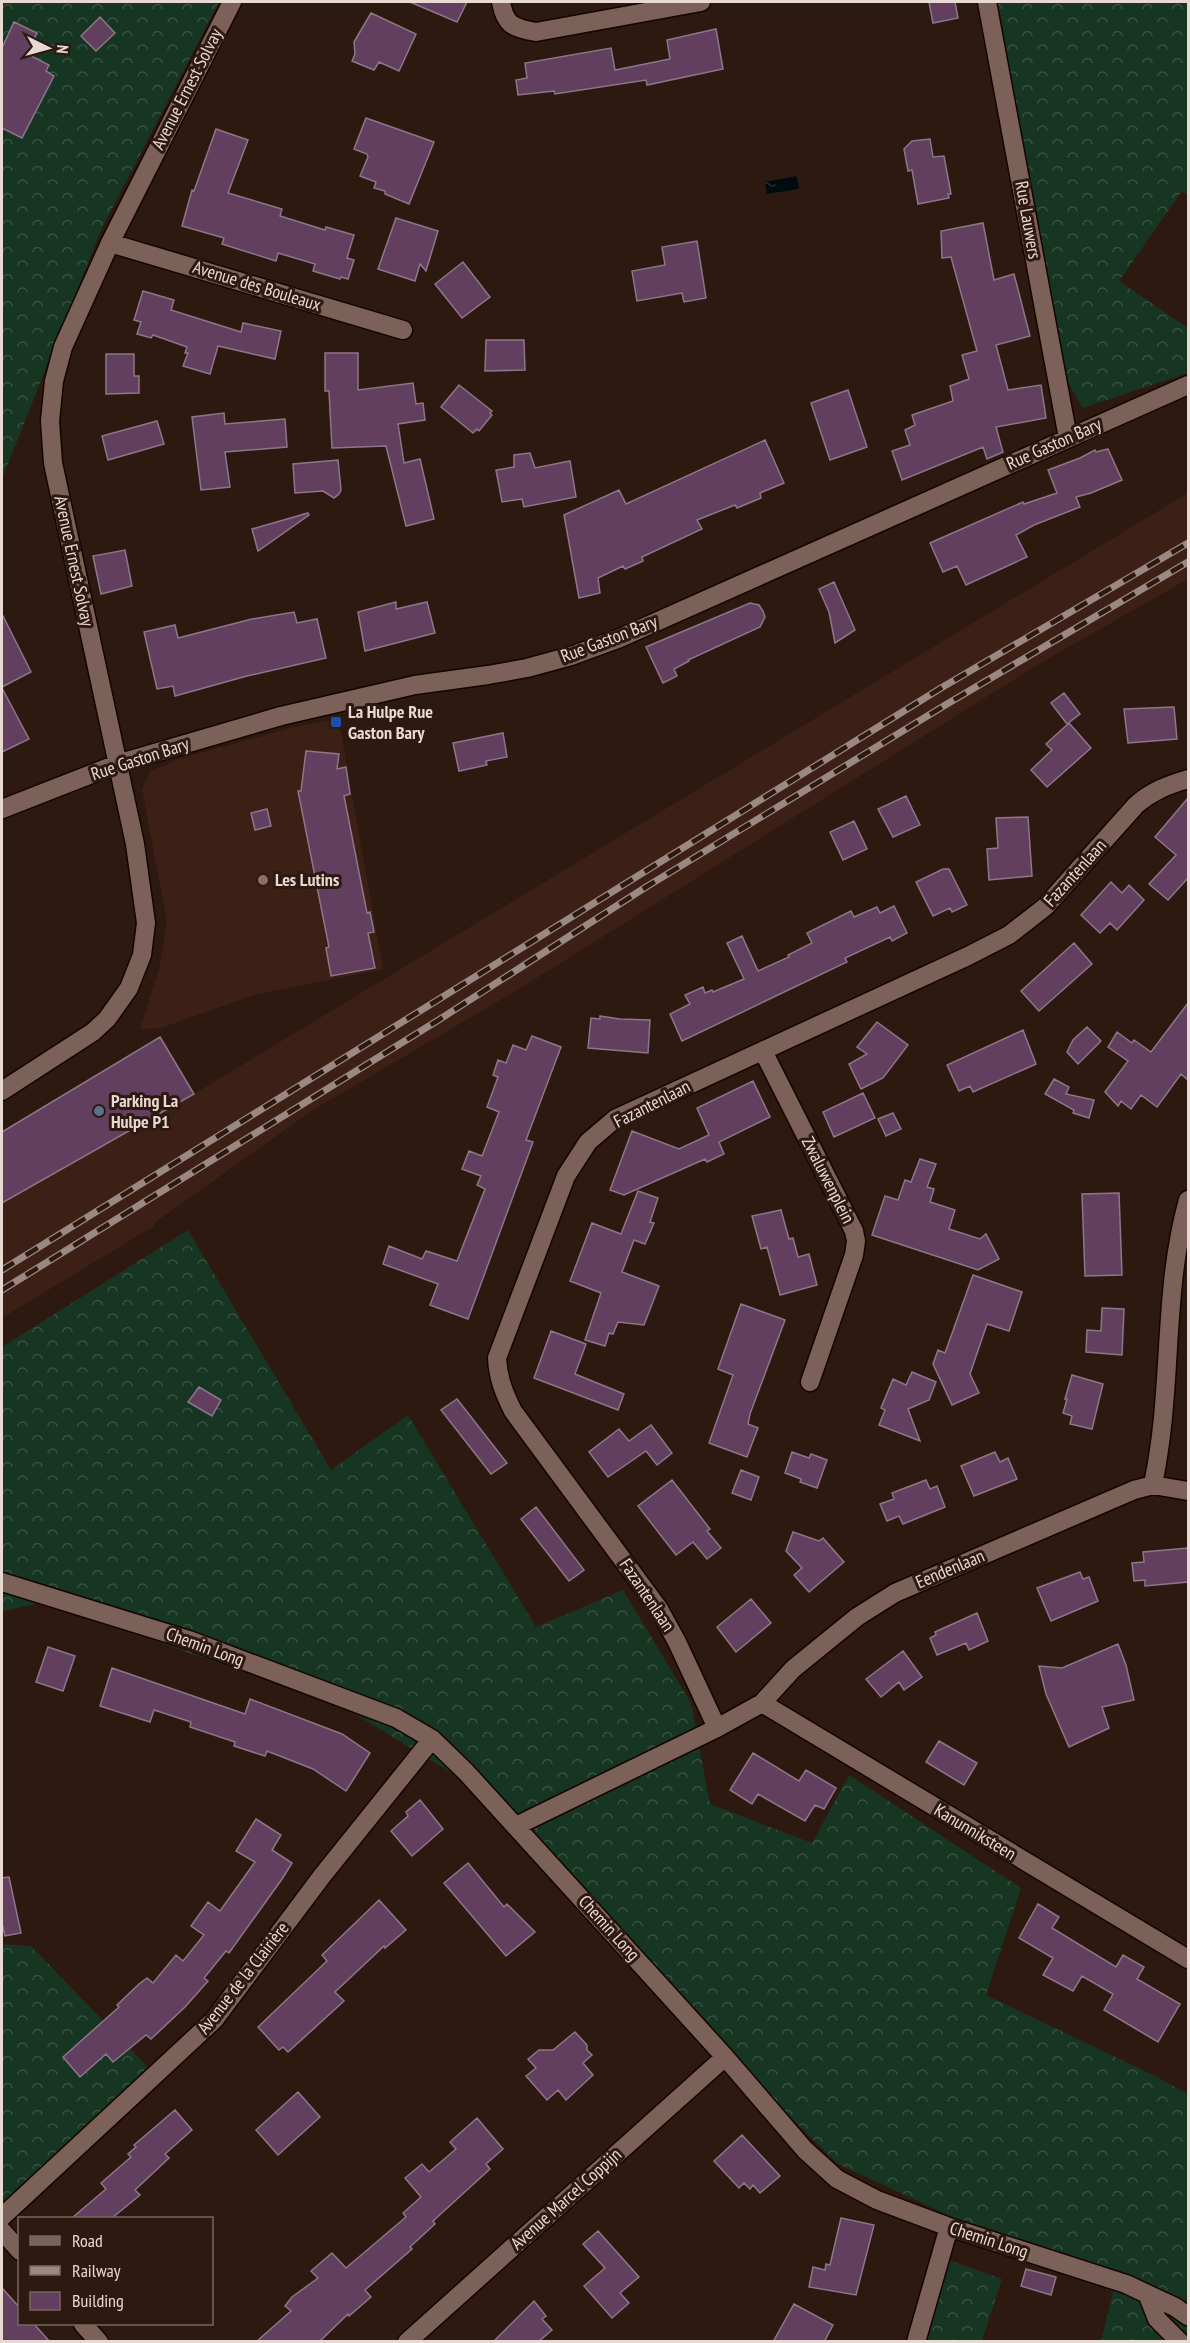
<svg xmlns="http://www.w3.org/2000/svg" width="1190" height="2343" viewBox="0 0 1190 2343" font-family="'PT Sans Narrow',sans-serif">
  <defs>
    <pattern id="forest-crowns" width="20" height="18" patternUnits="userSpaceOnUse" patternTransform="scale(1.5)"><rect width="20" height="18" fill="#163522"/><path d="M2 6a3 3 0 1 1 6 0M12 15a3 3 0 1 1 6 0" fill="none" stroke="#385241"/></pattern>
    <pattern id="water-ripples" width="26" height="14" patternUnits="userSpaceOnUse" patternTransform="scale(1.5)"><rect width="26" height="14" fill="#000b10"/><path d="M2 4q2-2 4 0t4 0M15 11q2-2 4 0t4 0" fill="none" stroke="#252e32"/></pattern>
  </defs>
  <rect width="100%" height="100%" fill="#2e1911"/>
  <path fill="#3c2016" d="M1188 493V579L1039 664 514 992 313 1110 154 1223V1226L2 1318V1203L194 1094Z
    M335 719 341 733 383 969 254 995 161 1028 140 1029 159 969 167 922 142 789 151 771 182 758 295 727Z"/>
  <path fill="url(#forest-crowns)" d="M2 2H219L101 230 2 479Z
    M995 2H1188V195L1182 191 1119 281 1188 328V373L1083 408 1063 374Z
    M188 1230 331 1470 408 1415 536 1627 623 1590 691 1703 710 1804 812 1843 849 1775 1021 1888 986 1995 1155 2076 1188 2094V2341H1101L1113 2292 838 2164 784 2111 514 1811 342 1706 43 1602 2 1612V1347Z
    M2 1944 31 1946 148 2067 2 2215Z
    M949 2260 1002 2279 982 2341 924 2342Z"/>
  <path fill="url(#water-ripples)" d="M797 176 799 189 767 194 765 182Z"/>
  <path fill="#623f5f" stroke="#8c7789" stroke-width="1.5" d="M410 2H467L457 22Z
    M929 2H955L958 18 933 23Z
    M371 13 416 34 399 71 379 62 374 70 352 61 355 54 354 42Z
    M100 17 115 33 96 51 81 36Z
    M14 22 37 33 27 54 49 65 46 71 54 76 22 138 2 128V48Z
    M716 29 723 69 647 85 646 80 555 94 554 91 518 95 516 80 527 78 525 63 611 48 615 70 670 59 667 40Z
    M366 118 434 142 409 204 385 194V191L374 188 376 182 360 176 368 157 367 154 354 149Z
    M216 129 248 140 228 193 282 209 280 216 325 230 326 227 354 235 347 258 354 260 348 279 341 277 340 279 313 271 315 264 278 253 276 261 222 244 224 238 182 226 192 190 194 191Z
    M930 139 933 157 944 156 951 194H948L949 198 918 204 912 170 908 171 904 149 912 141Z
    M396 218 438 231 426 271 420 264 415 281 378 269Z
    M983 223 994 280 1014 274 1030 336 996 345 1008 390 1041 385 1046 418 996 427 1003 452 987 459 983 447 902 480 892 451 910 445 905 430 915 425 912 415 953 401 950 386 969 379 962 355 977 351 951 257 942 258 941 231Z
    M697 241 706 298 684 302 682 293 637 301 632 271 665 265 662 247Z
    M463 262 490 297 462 318 435 284Z
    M143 291 174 300 171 310 241 332 243 323 281 331 275 359 218 346 210 374 183 366 188 353H185L187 347 153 335 151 338 137 334 141 322 134 320Z
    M486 340H524L525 370 485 371Z
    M325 353H358V390L413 383 416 404 423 403 425 420 398 424 404 463 420 459 434 519 406 526 386 446 332 448 329 391H325Z
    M106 354H134V376H139V393L106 394Z
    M459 385 492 411 490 413 492 415 479 431 477 429 473 433 441 407Z
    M848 390 867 447 830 460 811 403Z
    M224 413 225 424 285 419 287 447 225 452 230 487 201 490 192 417Z
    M157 421 164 444 108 460 102 436Z
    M765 440 784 483 760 493 761 498 737 508 735 505 697 520 702 529 642 557 643 561 625 569 623 566 598 578 600 593 579 598 564 515 619 490 626 504Z
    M1108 449 1122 480 1091 493 1076 497 1080 507 1034 525 1016 535 1027 557 966 585 957 566 943 572 930 543 1023 502 1024 504 1057 493 1048 470 1080 458 1095 450 1096 452Z
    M530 453 535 468 570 461 576 497 524 507 522 499 502 502 496 470 514 467V455Z
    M338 460 341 490 339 494 334 498 323 491 295 493 293 464Z
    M308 513 309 515 258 551 252 529Z
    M125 550 132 586 101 594 93 556Z
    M834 582 855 630 835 643 829 612 819 589Z
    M396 602V609L427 602 435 633 365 651 358 612Z
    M750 603 759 605 763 611 765 617 760 627 688 660 689 661 674 669 677 676 663 683 646 647Z
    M294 612 297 623 317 619 326 658 247 676 175 696 173 686 157 689 144 632 175 625 178 638 252 619Z
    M2 614 31 672 2 687Z
    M2 688 29 739 2 752Z
    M1064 693 1080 714 1067 724 1051 703Z
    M1174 707 1177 739 1128 743 1124 709Z
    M1069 723 1091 748 1047 787 1031 770 1052 750 1046 744Z
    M503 733 507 757 486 761 487 765 459 771 453 743Z
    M306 751 339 754 337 769 346 767 350 794 344 796 367 913 370 912 374 932 368 933 375 968 331 976 326 948 329 947 298 791H301Z
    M906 796 920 825 893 837 878 809Z
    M1188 798V878L1168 900 1149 884 1176 855 1155 837Z
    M267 809 271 826 255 830 251 813Z
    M1028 817 1032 876 989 880 987 849 998 848 996 818Z
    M854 821 867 849 843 860 830 832Z
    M943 869H949L967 905 952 912 950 908 933 916 916 882Z
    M1111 882 1122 893 1129 885 1144 900 1117 930 1110 923 1100 933 1081 915Z
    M894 906 907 933 892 941 890 937 845 958 847 962 682 1041 670 1014 690 1004 685 995 703 987 705 993 712 990 713 992 744 979 727 943 742 936 758 971 789 957 788 955 812 943 807 933 851 911 854 917 877 907 880 913Z
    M1074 943 1092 964 1039 1011 1021 991Z
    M1188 1003V1080L1181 1074 1157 1107 1141 1095 1131 1109 1121 1101 1118 1106 1105 1092 1128 1061 1108 1047 1117 1032 1132 1043 1134 1040 1151 1052Z
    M600 1016 620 1019 650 1020 648 1053 588 1048 591 1018 600 1019Z
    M877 1022 908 1045 883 1078 861 1089 849 1064 867 1054 857 1047Z
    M1087 1027 1101 1041 1078 1064 1067 1052 1073 1040Z
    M1023 1030 1036 1064 973 1092 970 1086 959 1091 947 1065Z
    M532 1036 561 1047 526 1140 533 1142 468 1319 430 1305 438 1284 383 1264 389 1246 422 1259 426 1251 457 1261 485 1189 477 1185 481 1176 462 1169 469 1151 482 1156 499 1112 487 1107 498 1077 493 1075 498 1060 506 1063 513 1045 526 1050Z
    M160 1037 194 1094 2 1203V1132Z
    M1054 1079 1069 1087 1066 1094 1094 1100 1089 1118 1073 1113 1074 1110 1045 1094Z
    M753 1081 770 1117 719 1142 724 1154 707 1162 705 1159 624 1195 610 1190 632 1131 679 1149 709 1135 697 1108Z
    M863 1093 875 1118 834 1137 823 1112Z
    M893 1113 901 1129 886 1136 878 1119Z
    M920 1159 936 1164 927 1187 934 1189 930 1202 955 1210 949 1229 980 1239 986 1234 999 1259 978 1270 872 1235 885 1196 898 1200 905 1180 911 1182Z
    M638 1191 658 1198 650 1222 654 1223 645 1244 634 1240 622 1272 659 1286 644 1325 618 1322 613 1334 609 1333 605 1346 585 1340 601 1293 570 1281 592 1223 621 1234Z
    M1119 1193 1122 1275 1085 1276 1082 1194Z
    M781 1210 789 1239 793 1238 798 1257 809 1254 817 1285 780 1295 767 1247 761 1249 752 1216Z
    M973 1275 1022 1292 1009 1331 987 1324 970 1374 979 1393 952 1405 933 1364 938 1350 945 1353Z
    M741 1304 785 1320 750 1414 748 1424 758 1428 747 1457 709 1443 733 1375 718 1369Z
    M1102 1308 1124 1309 1122 1355 1086 1352 1087 1330 1101 1331Z
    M551 1331 586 1344 575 1374 624 1394 618 1410 534 1378Z
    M912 1372 936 1382 929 1400 908 1409 920 1441 879 1425 885 1410 881 1408 893 1379 906 1385Z
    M1072 1375 1103 1384 1092 1429 1070 1424 1072 1416 1063 1413 1067 1399H1065Z
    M199 1387 221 1400 212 1416 188 1402Z
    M457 1399 507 1463 491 1474 441 1410Z
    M651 1425 672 1453 657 1465 646 1451 608 1477 589 1452 619 1429 629 1441Z
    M792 1452 809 1458 811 1454 827 1460 817 1488 800 1482 801 1479 785 1473Z
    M995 1452 1000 1462 1008 1458 1017 1479 974 1496 961 1466Z
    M741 1470 759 1477 751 1500 732 1493Z
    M672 1480 710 1529 707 1531 721 1548 707 1559 693 1542 676 1555 638 1506Z
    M926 1480 930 1489 937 1486 945 1507 903 1524 899 1516 887 1521 880 1504 894 1499 892 1493Z
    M536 1507 584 1570 569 1581 521 1519Z
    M793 1532 819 1541 823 1538 844 1562 809 1592 794 1575 802 1568 786 1551Z
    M1188 1548V1582L1145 1586V1580L1134 1581 1132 1563 1144 1562 1143 1552Z
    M1080 1572 1083 1579 1089 1577 1098 1601 1051 1621 1037 1588Z
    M751 1599 771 1623 736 1652 717 1627Z
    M977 1613 988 1641 969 1650 966 1643 937 1655 930 1638 936 1635 935 1632Z
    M1118 1644 1126 1665 1134 1700 1102 1707 1109 1728 1069 1747 1046 1694 1039 1666 1062 1668Z
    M48 1647 75 1656 63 1691 36 1682Z
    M903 1651 922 1677 904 1690 899 1682 881 1697 866 1679Z
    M112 1668 245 1714 250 1699 342 1734 370 1753 346 1791 313 1769 267 1751 265 1756 234 1746 235 1742 190 1727 191 1722 154 1710 150 1722 100 1706Z
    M939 1741 977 1763 964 1785 926 1762Z
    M753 1753 799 1781 806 1770 836 1788 824 1809 815 1805 805 1821 758 1794 752 1804 730 1790Z
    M420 1800 443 1829 412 1856 391 1831 408 1816 406 1812Z
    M256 1819 281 1835 272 1850 292 1863 282 1879 229 1953 226 1951 204 1978 208 1981 185 2007 151 2039 146 2035 113 2062 106 2054 80 2077 63 2057 119 2007 117 2005 139 1984 147 1978 153 1983 176 1955 183 1961 204 1935 191 1926 208 1902 220 1911 255 1862 236 1851Z
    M468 1863 504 1907 507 1904 535 1932 506 1956 444 1883Z
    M9 1877 21 1933 5 1936 2 1923V1878Z
    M379 1900 406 1930 385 1948 384 1946 335 1992 344 2001 288 2052 283 2047 279 2050 258 2027 327 1961 322 1955Z
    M1038 1904 1059 1917 1052 1928 1116 1967 1123 1955 1144 1967 1137 1979 1180 2004 1158 2042 1104 2010 1113 1994 1082 1976 1073 1991 1043 1975 1053 1958 1019 1938Z
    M575 2032 587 2045V2050L592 2055 583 2063 593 2075 566 2100 558 2090 547 2100 526 2076 536 2068 528 2059 539 2050H553Z
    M298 2092 320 2117 278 2155 256 2130Z
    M175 2110 192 2130 165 2154 169 2158 135 2190 140 2195 112 2218H72L106 2189 101 2183 131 2157 128 2154 136 2147 134 2145Z
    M477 2118 503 2149 486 2164 490 2169 433 2221 435 2224 410 2247 412 2249 365 2290 371 2297 349 2316 348 2314 319 2342H256L291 2311 285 2306 292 2297 318 2278 311 2271 332 2253 346 2268 406 2217 403 2213 421 2197 405 2178 422 2164 429 2172 456 2149 450 2142Z
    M742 2135 780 2176 760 2193 753 2185 750 2189 744 2183 739 2188 714 2161Z
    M841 2218 874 2225 856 2295 809 2287 813 2267 825 2270 826 2264 830 2265Z
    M598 2231 639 2277 620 2293 629 2303 612 2318 584 2286 605 2268 583 2244Z
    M1026 2269 1056 2277 1051 2295 1021 2286Z
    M2 2288 20 2308V2324H34L50 2342H2Z
    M534 2301 546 2316 542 2319 552 2330 538 2342H493Z
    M794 2304 833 2325 824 2342H773Z"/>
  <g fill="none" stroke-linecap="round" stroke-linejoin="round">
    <defs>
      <path id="minor" d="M501 2C505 25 513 28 536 32L701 2
        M987 2 1068 438
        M110 243 403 330
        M2 809 117 764 281 716 415 685 488 675 527 668 571 656 620 638 1188 385
        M763 1051 854 1231 856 1241 854 1255 810 1382
        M2 1091 93 1032 107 1019 129 988 142 955 146 923 135 844 53 463 50 421 54 381 63 347 110 243 232 2
        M1153 1485 1188 1491
        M2 1582 189 1640 396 1718 432 1739 466 1772 725 2057 805 2150 837 2179 877 2200 949 2227 1126 2284 1175 2307 1188 2316
        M762 1703 1188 1959
        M717 1728 677 1642 659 1609 513 1411C504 1393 498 1378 497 1358L566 1176 588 1142 615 1119 968 956 1009 935 1045 907 1136 805C1152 791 1168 785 1188 779
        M516 1826 717 1728 762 1703 793 1669 857 1617 895 1593 1134 1490 1153 1485C1159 1455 1163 1424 1165 1393 1170 1328 1170 1264 1188 1200
        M2 2217 214 2020 322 1876 432 1739
        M2 2231 20 2251
        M1148 2296 1157 2319 1180 2342
        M83 2324 99 2342
        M407 2342 725 2057
        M916 2342 949 2227"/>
    </defs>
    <use href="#minor" stroke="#150401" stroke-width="21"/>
    <use href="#minor" stroke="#7b6157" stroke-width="18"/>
    <defs>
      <path id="rail" d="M2 1270 941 688 1188 543
        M2 1290 437 1021 646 887 947 704 1188 562"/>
    </defs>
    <use href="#rail" stroke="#9a8982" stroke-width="7"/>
    <use href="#rail" stroke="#2e1911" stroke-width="4.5" stroke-dasharray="14" stroke-linecap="butt"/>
  </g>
  <rect fill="#1a4fb4" stroke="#2e1911" stroke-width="2" x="330" y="716" width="12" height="12" rx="3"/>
  <circle fill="#8d6e63" stroke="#2e1911" stroke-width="2" cx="263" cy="880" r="6"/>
  <circle fill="#5c6f8a" stroke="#2e1911" stroke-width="2" cx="99" cy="1111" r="6"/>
  <g text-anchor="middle" stroke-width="6" stroke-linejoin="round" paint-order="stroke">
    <g font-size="18" fill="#e8d9d3" stroke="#2e1911">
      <text transform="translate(187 89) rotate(-63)" y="6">Avenue Ernest Solvay</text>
      <text transform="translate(1028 220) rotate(80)" y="6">Rue Lauwers</text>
      <text transform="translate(257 286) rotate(17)" y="6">Avenue des Bouleaux</text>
      <text transform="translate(1054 444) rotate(-24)" y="6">Rue Gaston Bary</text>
      <text transform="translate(74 561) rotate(78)" y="6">Avenue Ernest Solvay</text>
      <text transform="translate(609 639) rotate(-21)" y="6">Rue Gaston Bary</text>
      <text transform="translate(140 759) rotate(-18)" y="6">Rue Gaston Bary</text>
      <text transform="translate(1075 873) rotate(-48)" y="6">Fazantenlaan</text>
      <text transform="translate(652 1104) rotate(-27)" y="6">Fazantenlaan</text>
      <text transform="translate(828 1180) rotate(63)" y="6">Zwaluwenplein</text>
      <text transform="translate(950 1569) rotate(-23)" y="6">Eendenlaan</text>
      <text transform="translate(647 1595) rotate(56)" y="6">Fazantenlaan</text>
      <text transform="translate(205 1647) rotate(20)" y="6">Chemin Long</text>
      <text transform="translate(975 1832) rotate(31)" y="6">Kanunniksteen</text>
      <text transform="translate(609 1928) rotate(48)" y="6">Chemin Long</text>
      <text transform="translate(243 1978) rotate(-52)" y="6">Avenue de la Clairière</text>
      <text transform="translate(566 2199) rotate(-42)" y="6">Avenue Marcel Coppijn</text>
      <text transform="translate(989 2240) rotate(18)" y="6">Chemin Long</text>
    </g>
    <g font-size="18" font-weight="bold" fill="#e8d9d3" stroke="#2e1911" text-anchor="start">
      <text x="348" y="718">La Hulpe Rue<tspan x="348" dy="21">Gaston Bary</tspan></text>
      <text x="275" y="886">Les Lutins</text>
      <text x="111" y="1107">Parking La<tspan x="111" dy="21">Hulpe P1</tspan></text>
    </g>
  </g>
  <rect width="1190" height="2343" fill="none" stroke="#e8d9d3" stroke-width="6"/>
  <rect x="18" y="2217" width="195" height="108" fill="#2e1911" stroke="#78665f" stroke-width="1.5"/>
  <rect x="30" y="2236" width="30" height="9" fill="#7b6157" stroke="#78665f" stroke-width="1.5"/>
  <text x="72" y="2247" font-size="18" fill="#e8d9d3">Road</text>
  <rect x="30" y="2266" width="30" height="9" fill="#9a8982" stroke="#78665f" stroke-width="1.5"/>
  <text x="72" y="2277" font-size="18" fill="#e8d9d3">Railway</text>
  <rect x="30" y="2292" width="30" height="18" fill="#623f5f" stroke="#78665f" stroke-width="1.5"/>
  <text x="72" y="2307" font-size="18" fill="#e8d9d3">Building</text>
  <g transform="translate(48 48) rotate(95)" stroke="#2e1911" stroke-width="4.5" paint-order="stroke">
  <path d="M0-4.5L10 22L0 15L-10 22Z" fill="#e8d9d3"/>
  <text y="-9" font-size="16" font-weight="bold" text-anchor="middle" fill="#e8d9d3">N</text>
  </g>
</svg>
